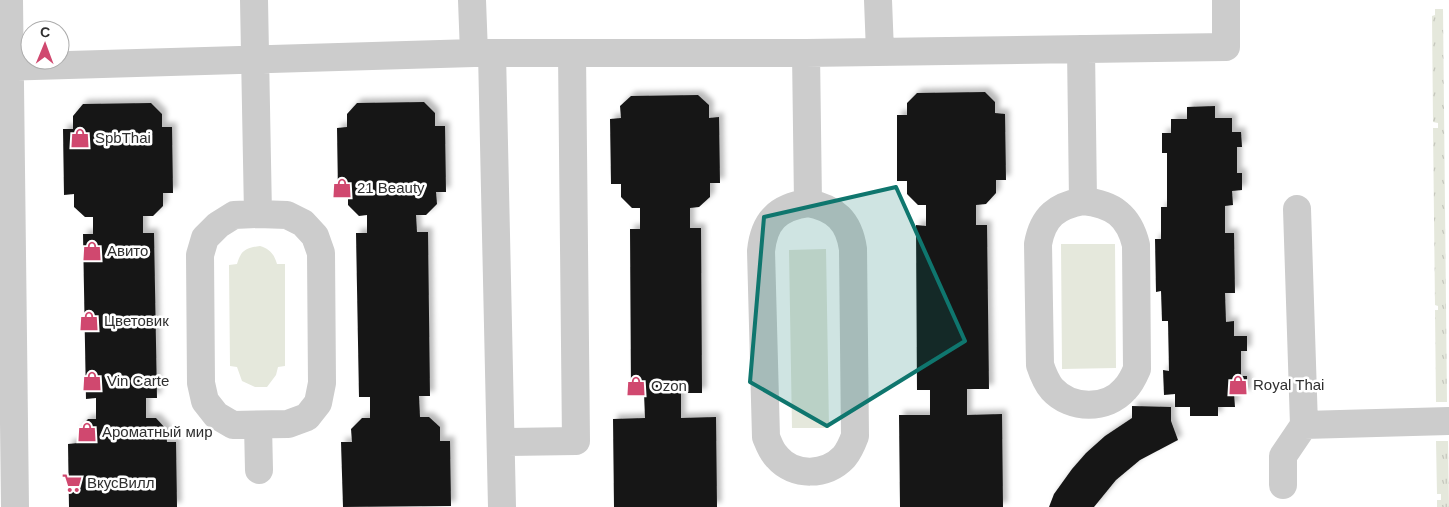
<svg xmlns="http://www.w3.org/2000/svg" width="1449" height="507" viewBox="0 0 1449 507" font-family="Helvetica,sans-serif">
  <defs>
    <pattern id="grass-tufts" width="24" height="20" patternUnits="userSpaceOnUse" patternTransform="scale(1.25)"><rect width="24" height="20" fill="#e5e8dc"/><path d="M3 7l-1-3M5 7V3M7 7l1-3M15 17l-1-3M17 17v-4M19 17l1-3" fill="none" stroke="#c5c7bd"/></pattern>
    <filter id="shadow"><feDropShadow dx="4.5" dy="-4.5" stdDeviation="2.5" flood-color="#0004"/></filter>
  </defs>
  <rect width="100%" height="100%" fill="#fff"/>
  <path fill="url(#grass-tufts)" d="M1435 9H1443L1447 402H1436L1435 310H1438V306L1435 305 1433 128H1438V123L1433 122 1432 16 1435 15Z
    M1436 441H1448L1449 507H1437V500H1441V494H1437Z"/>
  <path fill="#e5e8dc" d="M1061 244H1115L1116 368 1062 369Z
    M260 246C270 249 274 254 277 264H285V366L278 367 276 375 267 387H255L242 381 237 367 230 366 229 265 237 264C241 250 246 248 260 246Z
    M826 249 829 428H792L789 250Z"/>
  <path fill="#161616" filter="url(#shadow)" d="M985 92 995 102V113L1005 114 1006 180H996V193L986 204 976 205V225H987L989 389H967V415L1002 414 1003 507H900L899 415H930V390H917L916 225 926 226V205H918L907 194V181H897V115H907V103L917 93Z
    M698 95 709 105V118L719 117 720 183H710V197L699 207 690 208V228H701L702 393H681V418L716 417 717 507H614L613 419 645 418 644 393H631L630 229H640V208H632L621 197V184H611L610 119 621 118 620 106 631 96Z
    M424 102 435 113V126H445L446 192H436L437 204 426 215H416L417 232H428L430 396H419L420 417H429L440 427V441H450L451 506 343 507 341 442H352L351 429 362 418H370V397H359L356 233H367V215L359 216 348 205V193H338L337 128 347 127V114L357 103Z
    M151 103 162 114V127H172L173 193H163V206L153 216H143V233H154L157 398H146V418H156L166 429 167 442H176L177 507H69L68 444 78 443V430L88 419H96V398L86 399 83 234H93V217H85L74 207V194L64 195 63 129H73V116L83 104Z
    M1215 106V118H1232V132H1241L1242 147H1237V173H1242V190L1232 191 1233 205 1225 206V233H1234L1235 293H1225L1226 322 1234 321V336H1247V351H1241V376H1247V394H1234L1235 407H1218V416H1190V407H1175V394L1164 395 1163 370 1169 371 1168 321H1162L1161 291 1156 292 1155 239H1161V207H1167V153H1162V133H1171V119H1187V107Z
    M1132 406 1171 407V421L1178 440 1140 460 1116 480 1094 507H1049L1054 494 1072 469 1086 453 1105 436 1132 418Z"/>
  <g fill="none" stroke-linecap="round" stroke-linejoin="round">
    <path stroke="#ccc" stroke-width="28" d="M9 0 15 507
      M254 0 258 214
      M472 0 474 53
      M878 0 880 52
      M1081 49 1083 201
      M492 53 502 507
      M806 53 808 203
      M0 67 474 53H806L1226 47V0
      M1083 201C1113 204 1129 216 1136 245L1137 369C1134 376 1131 383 1125 389 1107 410 1071 410 1052 389 1046 382 1043 374 1040 365L1038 244C1043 216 1057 206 1083 201Z
      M808 203C835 208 849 221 853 249L855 436C852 444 849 451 844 457 826 476 794 477 777 457 771 451 769 444 766 437L761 251C764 221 778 207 808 203Z
      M258 214 287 215 303 223 315 236 321 253 322 383 318 403 307 417 288 424 233 425 216 415 205 401 201 383 200 255 205 238 218 225 234 215Z
      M258 425 259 470
      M1304 425 1449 421
      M501 442 576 441 572 53
      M1283 485V456L1304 425 1297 209"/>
  </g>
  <path fill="#0f766e" fill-opacity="0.2" stroke="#0f766e" stroke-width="4" stroke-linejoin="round" d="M896 187 965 341 827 426 750 382 764 217Z"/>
  <defs>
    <symbol id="shop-bare" viewBox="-9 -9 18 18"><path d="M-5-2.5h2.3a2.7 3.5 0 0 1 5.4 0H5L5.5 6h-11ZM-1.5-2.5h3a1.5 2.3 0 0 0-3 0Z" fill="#d0486f" stroke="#fff" stroke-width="2.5" paint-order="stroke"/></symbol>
    <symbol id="supermarket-bare" viewBox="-9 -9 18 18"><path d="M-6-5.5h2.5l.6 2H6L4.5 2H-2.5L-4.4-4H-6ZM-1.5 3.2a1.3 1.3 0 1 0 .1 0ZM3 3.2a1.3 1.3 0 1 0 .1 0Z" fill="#d0486f" stroke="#fff" stroke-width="2.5" paint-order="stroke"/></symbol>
  </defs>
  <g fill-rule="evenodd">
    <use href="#shop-bare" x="66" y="124" width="28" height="28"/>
    <use href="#shop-bare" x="328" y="174" width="28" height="28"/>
    <use href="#shop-bare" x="78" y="237" width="28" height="28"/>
    <use href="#shop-bare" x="75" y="307" width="28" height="28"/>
    <use href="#shop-bare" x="78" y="367" width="28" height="28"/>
    <use href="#shop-bare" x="1224" y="371" width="28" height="28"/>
    <use href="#shop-bare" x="622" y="372" width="28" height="28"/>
    <use href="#shop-bare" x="73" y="418" width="28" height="28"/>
    <use href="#supermarket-bare" x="58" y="469" width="28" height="28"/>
  </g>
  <g text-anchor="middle" stroke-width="5" stroke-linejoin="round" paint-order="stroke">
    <g font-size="15" fill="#2f2f2f" stroke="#fff" text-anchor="start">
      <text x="95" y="143">SpbThai</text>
      <text x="357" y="193">21 Beauty</text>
      <text x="107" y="256">Авито</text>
      <text x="104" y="326">Цветовик</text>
      <text x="107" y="386">Vin Carte</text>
      <text x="1253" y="390">Royal Thai</text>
      <text x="651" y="391">Ozon</text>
      <text x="102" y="437">Ароматный мир</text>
      <text x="87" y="488">ВкусВилл</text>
    </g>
  </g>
  <g transform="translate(45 45) rotate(1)"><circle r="24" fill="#ffffff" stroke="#acacac"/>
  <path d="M0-4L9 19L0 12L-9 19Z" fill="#d0486f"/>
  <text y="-8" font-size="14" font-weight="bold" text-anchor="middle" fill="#2f2f2f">С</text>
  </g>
</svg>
